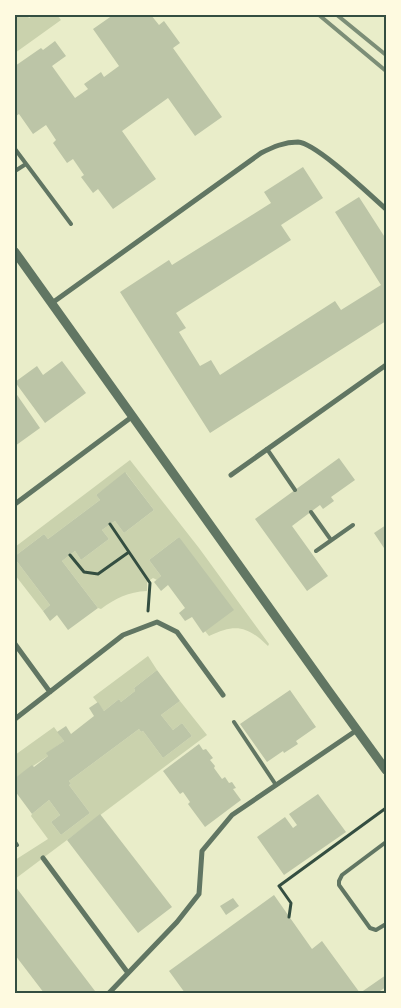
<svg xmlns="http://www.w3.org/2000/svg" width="401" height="1008" viewBox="0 0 401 1008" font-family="Karla,sans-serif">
  <rect width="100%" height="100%" fill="#e9edc9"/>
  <path fill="#cad2ad" d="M15 15H27L29 18 34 15H57L61 20 15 53Z
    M130 460 199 548 269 644 268 646C247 626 236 623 209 636L205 631 179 537 149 560 161 576 157 580 153 578 147 582V591C128 592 116 598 101 609L98 608 62 561 75 551 81 560 109 539 102 530 115 521 124 533 154 510 126 473 96 495 100 500 48 539 44 534 15 556V547Z
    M15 559 50 605 43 611 15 575Z
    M148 656 157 670 134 688 135 691 121 702 119 699 104 711 93 697Z
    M180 701 207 735 15 879V860L48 839 31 816 32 814 49 800 60 815 51 822 61 835 90 813 69 785 71 784 69 781 139 729 141 732 143 731 163 758 192 736 182 723 173 730 161 715Z
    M54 727 64 741 47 753 48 756 15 778V755Z"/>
  <path fill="#bcc5a7" d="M113 15H151L159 25 164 21 180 43 173 48 222 117 195 136 168 98 122 131 156 179 113 209 98 189 93 193 81 177 84 175 73 159 67 163 53 143 56 140 46 125 33 134 19 114 16 116 15 115V66L41 48 43 50 55 41 66 56 52 66 75 98 88 89 84 84 101 72 104 77 119 66 93 29Z
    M303 167 323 198 281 225 291 240 176 313 186 328 179 332 200 366 211 360 220 375 335 301 341 310 381 285 335 212 359 197 386 239V321L210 433 120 292 169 260 172 265 271 203 264 192Z
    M62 361 86 393 45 423 15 382 37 366 43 375Z
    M15 392 40 428 15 446Z
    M339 458 355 480 331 497 334 501 323 509 320 505 292 526 328 576 307 591 255 519Z
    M125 472 154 510 124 533 115 521 102 530 109 539 81 560 75 551 62 561 98 608 68 630 57 615 50 621 43 611 50 605 15 559V556L44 534 48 539 100 500 96 495Z
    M386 525V551L374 533Z
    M179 537 234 610 203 633 192 617 185 621 179 613 185 608 168 585 161 591 154 582 161 576 149 560Z
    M157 670 180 701 161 715 173 730 182 723 192 736 163 758 143 731 141 732 139 729 69 781 71 784 69 785 90 813 61 835 51 822 60 815 49 800 32 814 15 791V778L32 765 34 767 48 756 46 753 64 741 57 732 66 726 71 734 94 716 89 708 98 702 104 711 119 699 121 702 135 691 134 688Z
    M290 690 316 727 296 741 298 744 284 753 283 751 267 762 240 724Z
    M199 744 203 750 206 749 213 758 210 760 215 766 214 768 222 779 225 777 229 783 232 782 236 788 233 789 241 800 205 827 188 804 190 802 183 792 180 794 163 771Z
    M318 794 346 832 284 875 257 837 285 817 293 828 297 825 289 814Z
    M100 814 172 907 138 933 67 840Z
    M15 886 95 991 93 993H44L15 955Z
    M274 895 312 949 322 941 360 993H185L169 971Z
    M233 898 239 906 226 915 220 906Z
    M386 975V987L377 993H360Z"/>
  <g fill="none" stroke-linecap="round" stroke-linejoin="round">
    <path stroke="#344e41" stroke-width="3" d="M110 524 150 583 148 611
      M70 555 84 572 98 574 129 552
      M289 917 291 903 279 886 386 808"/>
    <path stroke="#617663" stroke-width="4" d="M15 149 71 224
      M15 171 26 164
      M267 449 295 490
      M311 512 331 540
      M316 551 353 525
      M234 722 276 785
      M15 842 17 845
      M386 842 342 875 339 881V885L370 928 376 930 386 924"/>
    <path stroke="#617663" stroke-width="5" d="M52 303 261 153C273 147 284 142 298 142 316 143 370 195 386 209
      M231 475 386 365
      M15 504 133 416
      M15 644 50 692
      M15 719 123 635 157 622 177 632 223 695
      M43 858 128 973
      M109 993 177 922 199 894 202 851 232 815 357 730"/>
    <path stroke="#617663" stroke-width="9" d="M15 252 328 690 386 770"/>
    <path stroke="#7c8e77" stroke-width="4" d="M319 15 386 71
      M337 15 386 55"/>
  </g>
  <rect width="401" height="1008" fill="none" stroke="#fefae0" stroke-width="32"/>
  <rect x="16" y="16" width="369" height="976" fill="none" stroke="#344e41" stroke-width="2"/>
</svg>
